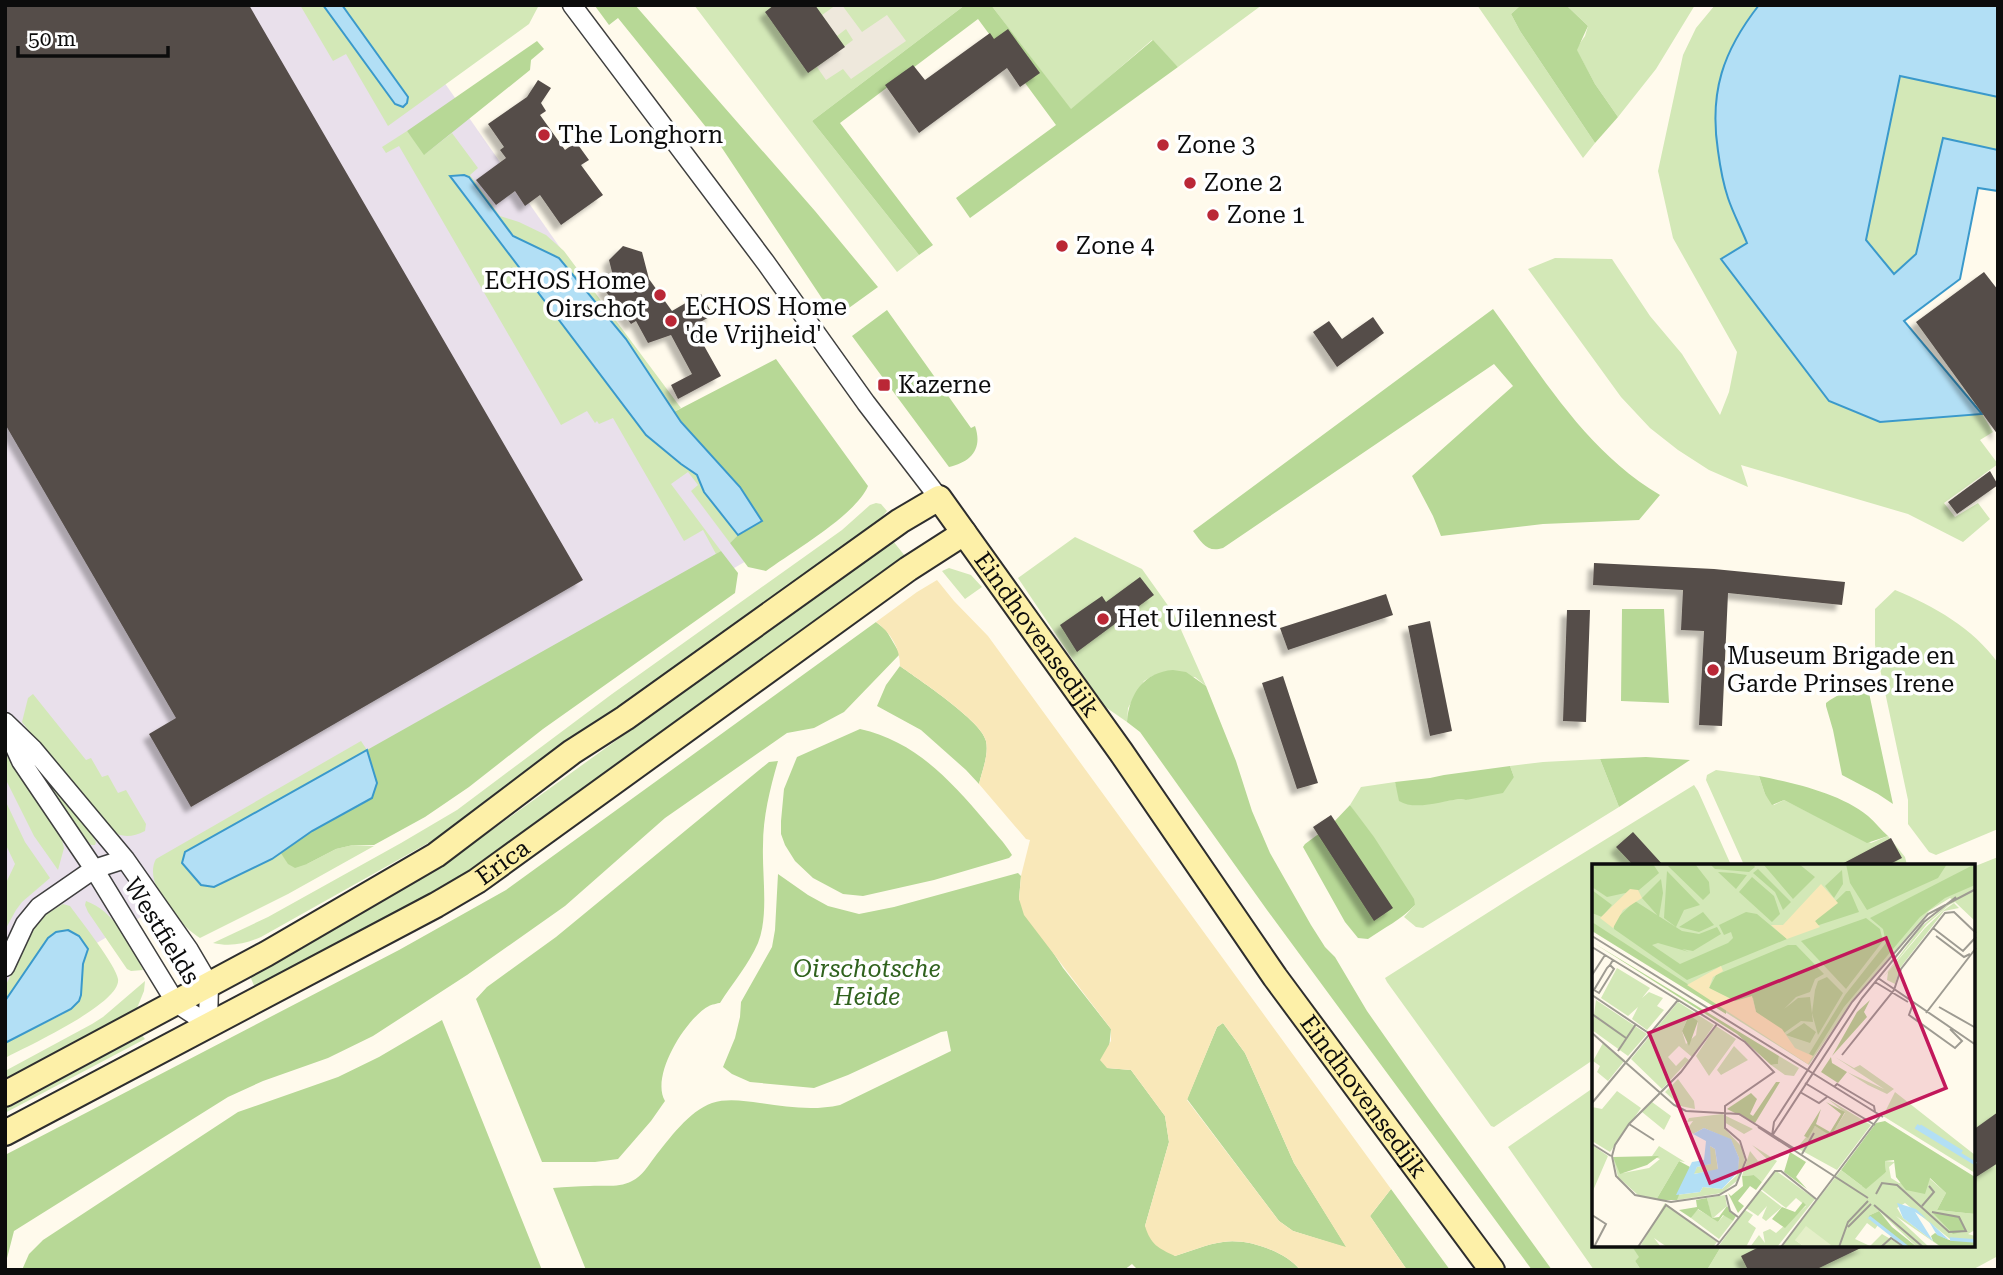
<svg xmlns="http://www.w3.org/2000/svg" width="2003" height="1275" viewBox="0 0 2003 1275" font-family="'Roboto Serif',serif">
  <defs>
    <filter id="shadow"><feDropShadow dx="-6" dy="6" stdDeviation="2" flood-color="#0004"/></filter>
  </defs>
  <rect width="100%" height="100%" fill="#fffaec"/>
  <path fill="#e9e0eb" d="M5 5H390L770 547 5 997Z"/>
  <path fill="#d3e8b7" d="M300 5H539L529 24 388 126 346 54 333 61Z
    M694 5H965L812 121 919 255 897 272Z
    M991 5H1262L1178 67 1152 40 1071 110Z
    M1477 5H1521L1511 14 1520 31 1595 143 1583 158Z
    M1566 5H1695L1656 69 1618 117 1595 84 1576 49 1585 36 1588 26Z
    M1715 5H1759L1745 24 1730 50 1715 130 1727 197 1747 243 1722 260 1880 422 1982 414 1993 432 1980 440 1998 464 1944 503 1955 517 1978 503 1990 519 1963 542 1908 514 1741 465 1748 487 1709 470 1678 450 1650 428 1621 397 1528 269 1555 258 1612 259 1650 316 1682 354 1720 415 1729 392 1737 352 1673 238 1658 171 1683 55 1696 28Z
    M1900 76 1998 97V150L1943 139 1916 254 1893 274 1866 240Z
    M407 131 425 154 452 133 478 168 470 175 500 216 519 222 546 235 564 251 681 408 674 412 626 339 559 258 513 236 469 177H451L646 435 681 464 697 475 704 492 738 535 730 543 691 491 698 485 688 472 671 484 721 551 716 554 703 530 684 541 613 418 599 424 597 421 595 423 587 411 561 425 399 146 386 153 382 147Z
    M876 503 881 504 887 511 878 522 528 777 430 842 261 937C245 944 230 947 213 943L268 917 401 843 457 810 612 694 842 530 870 505Z
    M1075 537 1142 569 1174 614 1206 686 1195 677 1154 675 1144 681 1128 708 1127 722 1104 706 1018 578Z
    M893 541 905 556 534 823 464 881 255 988 248 971 485 835Z
    M949 568 971 575 982 587 965 599 942 571Z
    M1895 590C1934 606 1973 628 1998 663V829L1936 855 1929 852 1908 824V800L1875 645V609Z
    M33 694 86 760 91 758 102 777 108 775 118 793 126 790 146 824 145 831C129 839 119 837 104 827L22 722 28 698Z
    M361 741 367 750 186 852 182 863 201 885 272 859 280 852 288 863 307 864 336 849 353 845 374 846 288 894 200 938C180 925 142 884 156 859Z
    M24 752 85 822 96 842 95 845H91L43 788Z
    M5 753 61 836 64 848 58 870 34 836 5 778Z
    M1600 759 1619 807 1423 928 1416 927 1404 917 1415 905 1350 805 1361 787 1395 782 1399 796 1413 805 1460 799 1466 800 1514 777 1510 766 1543 762Z
    M1716 770 1759 776 1765 794 1774 805 1784 800 1871 843 1888 836 1905 857 1907 865H1744L1706 780 1707 775Z
    M1694 785 1698 791 1731 865 1594 866 1593 1060 1494 1127 1491 1126 1387 982 1385 978 1525 889Z
    M5 800 25 842 50 878 22 902 16 910 5 930V885L15 864 5 843Z
    M1998 857V1256L1972 1270H1707L1722 1245H1973V867Z
    M86 901C114 911 131 944 143 970L131 971 127 969 88 912 85 905Z
    M63 904 70 906C80 920 116 965 118 979 122 1003 26 1047 5 1058V1043L63 1014 79 1001 83 964 87 954 48 938 5 1001V987L32 931 43 916Z
    M145 981 144 991 135 1013 5 1088V1071L92 1024 103 1017Z
    M138 1030 145 1039 5 1113V1102Z
    M1593 1088 1594 1245H1631L1640 1257 1635 1261 1641 1270H1594L1508 1147Z"/>
  <path fill="#b7d896" d="M635 5 815 211 878 287 835 318 718 142 618 18 609 25 595 6Z
    M965 5H991L1071 109 1153 40 1178 67 970 218 956 198 1056 125 978 19 840 123 933 245 919 255 812 121Z
    M1521 5H1566L1588 26 1577 50 1595 84 1618 117 1595 143 1520 31 1511 14Z
    M537 41 544 49 531 60 530 70 424 155 407 131Z
    M1493 309C1543 377 1586 451 1660 495L1639 520 1543 524 1441 536 1433 516 1412 476 1513 386 1494 364 1223 548C1207 553 1202 543 1193 531Z
    M887 310 971 428 975 426C983 449 971 462 949 467L852 336Z
    M776 359 868 486C856 515 792 552 766 571L748 567 730 543 738 535 761 521 674 412Z
    M721 551 738 573 735 593 543 729 469 787 425 817 374 845H353L336 849 307 864 295 868 288 864 280 852 312 831 377 783 367 750Z
    M1622 609H1664L1669 703 1621 701Z
    M876 622 886 630 900 654 844 712 814 728 787 733 665 818 565 906 467 975 373 1036 328 1058 263 1081 228 1097 14 1231 5 1266V1155L399 950 506 890Z
    M900 666C919 680 982 721 986 741 989 755 982 771 979 784L966 770 921 730 877 706 886 685Z
    M1173 670 1186 672 1206 686 1236 761 1252 811 1270 853 1311 925 1325 947 1335 957 1367 1011 1428 1098 1552 1270H1532L1267 910 1140 732 1127 722C1129 694 1144 672 1173 670Z
    M1866 679 1893 804 1878 794 1842 775 1833 730 1826 706V703L1830 700Z
    M860 729C915 741 950 780 985 821 994 832 1005 843 1012 855L1009 858 934 880 863 896 843 894 813 878 795 861 785 845 781 834V821L784 789 797 757Z
    M1646 757 1690 760 1619 807 1600 759Z
    M778 761C770 789 763 816 763 846 762 876 769 915 758 943 749 964 732 984 720 1003 718 1003 711 1005 709 1006 686 1018 650 1076 665 1101L651 1121 618 1159 595 1162H542L476 999 487 987 556 937 769 762Z
    M1510 766 1514 777 1503 793 1466 800 1460 799C1442 801 1415 811 1399 801L1395 782 1430 778 1444 775Z
    M1759 776C1794 783 1840 793 1868 816 1875 822 1881 830 1888 836L1867 843 1784 800 1772 805 1765 794Z
    M1350 805 1374 837 1414 899 1415 905C1402 919 1384 928 1368 939L1358 938 1345 922 1303 847 1305 844 1332 824Z
    M1018 873 1021 876 1019 899 1063 968 1111 1029 1107 1068 1131 1070 1165 1116 1169 1142 1145 1226 1175 1256C1191 1251 1207 1244 1223 1242 1247 1238 1285 1251 1300 1270H1138L1132 1264 1124 1270H586L553 1188C565 1187 578 1186 590 1186 605 1185 619 1188 632 1181 642 1176 648 1166 654 1158 669 1139 689 1111 712 1103 727 1098 745 1101 760 1103 787 1107 813 1111 840 1105L951 1051 947 1031 941 1032 848 1075 814 1088 750 1082 732 1074 723 1067 735 1038 740 1017 741 1002 772 947 775 930 778 874 808 895 828 906 859 914 894 907Z
    M442 1020 542 1270H22L29 1254 43 1240 238 1112 338 1077 379 1057Z
    M1223 1023 1245 1053 1294 1163 1347 1248 1293 1231 1279 1221 1187 1099 1217 1027Z
    M1391 1189 1450 1270H1407L1370 1216Z
    M1631 1245H1722L1707 1270H1641L1635 1261 1639 1257Z"/>
  <path fill="#f9e8b9" fill-rule="evenodd" d="M937 580 954 601 988 636 1391 1189 1370 1216 1407 1270H1300C1285 1251 1247 1238 1223 1242 1207 1244 1191 1251 1175 1256 1158 1248 1151 1245 1145 1226L1169 1142 1165 1116 1131 1070 1107 1068 1100 1060 1111 1041V1029L1024 915 1019 899 1021 876 1030 840 1026 839 979 784C982 771 989 755 986 741 982 721 919 680 900 666 900 648 891 633 876 622L917 592ZM1223 1023 1245 1053 1294 1163 1346 1247 1293 1231 1279 1221 1187 1100 1217 1027Z"/>
  <path fill="#eee8dc" d="M836 5H842L862 32 887 15 906 41 851 79 843 69 826 80 817 67 853 40 846 29 837 36 822 15Z"/>
  <path fill="#b2dff5" stroke="#3a99cb" stroke-width="2" d="M323 5H342L408 97 407 103 403 107 395 104Z
    M1759 5H1998V97L1900 76 1866 240 1894 274 1916 254 1943 138 1998 150V191L1978 188 1960 279 1904 321 1982 414 1880 422 1829 401 1721 259 1747 243C1741 228 1733 213 1728 198 1723 183 1720 166 1718 151 1709 92 1723 51 1759 5Z
    M464 175 469 177 513 236 559 258 626 339 681 422 740 487 762 521 738 535 704 492 697 475 681 464 646 435 450 176Z
    M367 750 377 783 372 798 312 831 272 859 214 887 201 885 182 863 185 852Z
    M68 930 79 936 88 949 83 964 81 995 79 1001 71 1009 5 1043V1001L48 938 56 932Z"/>
  <path fill="#554d49" filter="url(#shadow)" d="M5 5H249L583 580 191 807 149 734 176 718 5 424Z
    M774 5H815L845 47 808 73 765 12Z
    M1008 29 1040 73 1020 87 1007 68 919 133 885 85 913 65 925 80 990 33 994 39Z
    M538 80 551 88 541 103 546 111 540 115 565 150 576 142 589 160 581 165 603 195 561 225 540 195 525 206 515 191 496 205 476 180 506 158 500 150 504 147 488 124 527 97Z
    M623 246 642 252 649 279 672 311 701 294 713 315 693 326 721 376 678 399 671 385 692 374 671 335 648 343 636 321 631 324 603 288 614 280 609 260Z
    M1984 272 1998 290V435L1916 322Z
    M1373 317 1384 333 1337 367 1313 332 1329 321 1342 339Z
    M1990 471 1998 485 1957 514 1948 502Z
    M1594 563 1714 569 1845 582 1842 605 1728 593 1722 726 1699 725 1704 631 1681 630 1683 590 1593 585Z
    M1140 577 1154 595 1077 652 1060 625 1102 596 1106 602Z
    M1386 594 1393 615 1288 650 1280 628Z
    M1567 610H1590L1586 722 1563 721Z
    M1430 621 1452 731 1430 736 1408 626Z
    M1283 676 1318 783 1297 789 1262 683Z
    M1331 815 1393 908 1374 921 1313 827Z
    M1633 832 1663 865H1633L1616 847Z
    M1891 838 1902 858 1888 865H1840Z
    M1998 1112V1163L1973 1179V1130Z
    M1763 1245H1867L1815 1270H1748L1741 1256Z"/>
  <g fill="none" stroke-linecap="round" stroke-linejoin="round">
    <defs>
      <path id="street" d="M572 5 766 263 866 403 939 498
        M5 722 33 749 125 859 189 950 209 984 208 1024
        M7 730 21 761 94 869 176 1003 208 1024
        M5 967 25 924 39 907 94 869 125 859"/>
      <g id="secondary">
        <path id="s1" d="M5 1094 266 954 436 855 572 752 625 718 900 521 939 498 1121 752 1275 977 1492 1270"/>
        <path id="s2" d="M5 1133 436 905 477 881 908 569 964 533"/>
      </g>
    </defs>
    <use href="#street" stroke="#3f3f3f" stroke-width="21"/>
    <use href="#secondary" stroke="#2e2e2e" stroke-width="28"/>
    <use href="#street" stroke="#fff" stroke-width="18"/>
    <use href="#secondary" stroke="#fdf0a8" stroke-width="24"/>
  </g>
  <g fill="#ba2736" stroke="#fff" stroke-width="2.5">
    <circle cx="544" cy="135" r="7"/>
    <circle cx="1163" cy="145" r="7"/>
    <circle cx="1190" cy="183" r="7"/>
    <circle cx="1213" cy="215" r="7"/>
    <circle cx="1062" cy="246" r="7"/>
    <circle cx="660" cy="295" r="7"/>
    <circle cx="671" cy="321" r="7"/>
    <rect x="877" y="378" width="14" height="14" rx="3.5"/>
    <circle cx="1103" cy="619" r="7"/>
    <circle cx="1713" cy="670" r="7"/>
  </g>
  <g text-anchor="middle" stroke-width="7" stroke-linejoin="round" paint-order="stroke">
    <g font-size="24" fill="#0c0c0c" stroke="#fff" text-anchor="start">
      <text x="558" y="143">The Longhorn</text>
      <text x="1177" y="153">Zone 3</text>
      <text x="1204" y="191">Zone 2</text>
      <text x="1227" y="223">Zone 1</text>
      <text x="1076" y="254">Zone 4</text>
      <text x="646" y="289" text-anchor="end">ECHOS Home<tspan x="646" dy="28">Oirschot</tspan></text>
      <text x="685" y="315">ECHOS Home<tspan x="685" dy="28">'de Vrijheid'</tspan></text>
      <text x="898" y="393">Kazerne</text>
      <text x="1117" y="627">Het Uilennest</text>
      <text x="1727" y="664">Museum Brigade en<tspan x="1727" dy="28">Garde Prinses Irene</tspan></text>
    </g>
    <g font-size="24" fill="#0c0c0c" stroke="#fff">
      <text dy="8" stroke="none"><textPath href="#s1" startOffset="1278">Eindhovensedijk</textPath></text>
      <text dy="8" stroke="none"><textPath href="#s2" startOffset="567">Erica</textPath></text>
      <text transform="translate(162 931) rotate(58)" y="8">Westfields</text>
      <text dy="8" stroke="none"><textPath href="#s1" startOffset="1844">Eindhovensedijk</textPath></text>
    </g>
    <g font-size="24" font-style="italic" fill="#30621e" stroke="#fff">
      <text x="867" y="977">Oirschotsche<tspan x="867" dy="28">Heide</tspan></text>
    </g>
  </g>
  <g transform="translate(1592 864)">
    <rect width="383" height="383" fill="#fffaec"/>
    <path d="M0 0H383V57L363 38 357 41 335 60 290 115 329 63 361 36 358 34 337 47 260 137 217 201 0 64ZM362 39 367 44 352 47 308 104 303 120 295 116 296 108 333 64 352 46ZM25 104 58 124 50 134 57 128 71 134 65 142 72 146 55 166 40 155 46 143 36 152 9 134ZM4 136 55 170 36 192 0 166ZM86 138 122 161 100 193 87 182 76 193 84 202 93 193 97 196 70 225 39 195ZM96 153 106 157 104 171 94 180 90 167ZM124 162 144 175 117 212 104 192ZM11 179 33 196 16 217 5 208 8 202 1 197ZM142 182 156 196 129 211 125 206ZM187 192 207 204 202 212 193 211 179 201 186 200ZM243 193 262 204 268 201 302 225 295 230 276 221 255 208 292 225ZM86 215 102 237 103 245 88 242 73 228ZM25 227 49 244 18 288 0 277V243L10 245ZM303 228 383 291V309L291 252ZM236 235 279 261 245 306 205 284 223 262 239 271 253 249ZM60 238 79 252 72 266 50 248ZM130 250 161 265 152 270 132 258 133 265 150 283 153 298 146 316 130 329 85 336 84 331 108 328 111 323 130 325 145 311 147 294 139 276 112 264 101 270 96 264 101 257 95 258 97 254ZM0 281 16 292 0 329ZM160 281 185 297 170 318 162 311 150 312 158 287 166 297 175 295ZM67 282 93 298 87 297 64 336 46 331 26 313 21 293 31 309 57 304 68 295 60 292ZM118 282 123 285 126 306 101 310 105 303 118 300ZM293 297 303 298 297 303 299 314 307 319 337 314 354 329 345 346 383 350V366L376 370 383 372V377L358 375 313 339 305 344 311 354 349 383 304 352 337 383H325L287 347 276 352 286 361 283 365 275 359 263 375 278 382 290 370 312 383H237L203 376 213 383H189L249 306 270 322 294 308ZM183 306 223 335 185 383H158L167 371 173 379 171 368 178 365 184 369 214 342 204 334 194 344 169 325ZM168 326 190 343 174 357 170 354 175 342 166 352 154 344ZM133 331 135 342 121 354 126 358 132 351 141 357 127 375 99 354 105 345 119 353 115 334ZM73 339 125 378 121 383H75L62 374 69 383 49 381ZM153 346 161 351 156 358 164 364 154 383H126Z" fill="#d3e8b7" fill-rule="evenodd"/>
    <path d="M0 0H61L67 9 47 26 15 33 0 23ZM103 0 117 18 118 29 111 36 76 2ZM118 0H161L163 3 157 8 123 5ZM171 0H207L223 13 201 35ZM254 0H355L346 14 275 46 258 19ZM383 0V21L353 34 328 53 252 143 221 192 217 190 253 131 294 79 291 65 278 54ZM166 5 199 38 191 46 183 28 161 9ZM250 6 251 20 242 34 233 22ZM75 7 108 41 92 46 84 63 72 54ZM126 8 141 9 155 11 144 25ZM160 13 182 32 188 50 180 58 147 28ZM69 15 71 29 67 53 50 34ZM0 26 20 41 10 53 0 49ZM254 27H258L267 48 224 62 223 57ZM43 37 90 67 107 70 125 63 129 70 101 87 90 85 97 88 66 79 60 81 88 100 136 79 141 74 139 68 132 71 127 61 154 48 165 50 195 75 95 116 22 65V57ZM111 48 122 61 107 68 87 63ZM274 54 288 65 291 77 254 125 209 77ZM0 58 134 145V150L0 67ZM0 78 187 192 186 200 179 201 145 170ZM196 81H204L232 110 223 115 218 128 204 133 192 145 206 134 218 133 221 158 209 157 192 169 164 148 161 134 143 137 117 124 124 111ZM235 113 251 129 226 171 220 149 223 126 226 117ZM278 136 272 148 275 153 240 192 265 148ZM97 151 106 157 97 182 90 167ZM212 159 224 168 218 179 194 171ZM239 193 240 199 255 208 246 219 229 208ZM184 218H188L163 259 135 245 159 229 165 235 158 250 161 252ZM234 238 253 248 239 272 223 262 216 274 212 272 229 245 224 260 238 268 249 250ZM293 257 383 313V350L345 346 354 329 338 314 333 330 314 326 304 313 302 296 293 297 294 308 274 325 249 306 284 259ZM198 288 214 298 204 313 215 325 192 308ZM67 292 55 301 28 310 21 293ZM87 297 98 303 85 336H64ZM162 311 170 318 164 326 158 322 146 337 152 342 146 349 136 329 139 332 151 322 150 312ZM115 334 120 354 127 353 135 342 144 352 141 357 131 351 126 358 106 345 99 354 87 346 105 343 104 336ZM211 338 214 341 193 364 180 355 190 343 203 348ZM287 347 300 363 325 383H312L276 352ZM340 348 367 353 374 367 361 370ZM343 369 357 376 383 377V383H349L341 377 339 372Z" fill="#b7d896"/>
    <path d="M229 20 246 39 223 57 228 63 195 75 179 61H191ZM38 25 46 26 50 34 31 46 21 64 8 54ZM129 102 131 107 121 113 117 124 143 137 160 132 164 148 190 165 203 184 221 192 216 200 95 121Z" fill="#f9e8b9"/>
    <path d="M214 362 239 381 237 383H213L203 376Z" fill="#e4efc8"/>
    <path d="M112 264 139 275 147 294 146 308 130 325 111 323 108 328 84 331 100 298 112 296 114 277 101 270ZM118 282 123 285 126 305 102 310 105 303 119 300ZM305 339 324 345 357 376 345 371 336 356 323 348 341 377 311 354Z" fill="#b2dff5" fill-rule="evenodd"/>
    <path fill="none" stroke="#b2dff5" stroke-width="3.5" d="M327 261 325 264 384 300M328 262 370 288M277 353 315 383M358 375 384 377"/>
    <path fill="none" stroke="#9e9b92" stroke-width="2" d="M341 64 371 87 384 73M0 72 291 253M344 72 372 93 378 90M0 83 125 160 153 178 182 208 133 242V264L148 277 154 296 144 321 127 331 79 338 43 331 24 312 20 292 23 281 37 260 89 208 125 160M18 101 22 105 7 129 2 126 15 104 18 101 21 96M0 111 13 91M286 114 384 181M283 118 316 138M0 131 58 170M321 140 317 151 363 184 370 177 358 165M347 143 384 164M334 149 384 84M0 150 34 174M0 169 82 241 94 247 147 250 203 285M26 187 44 160M250 191 302 126 309 105 353 49 362 48 384 69M213 219 283 261M242 223 245 220 282 242 283 248M208 228 227 239 235 233M0 239 86 136M37 260 62 276M166 263 276 334M180 272 182 258 260 138 336 50 384 25M180 272 270 134 332 58 364 33M0 280 19 292M210 290 222 269M284 330 290 319 305 321 357 368 374 367 367 353 340 348M134 331 138 347 146 353M282 341 331 383M330 342 342 328 337 322M0 351 14 360 2 383M256 363 279 340M46 383 74 341 128 379M124 383 183 307H189L224 335M189 383 288 252M247 383 256 358 276 337M289 383 299 374 312 383"/>
    <path fill="#c2185b" fill-opacity="0.15" stroke="#c2185b" stroke-width="3.5" d="M294 74 354 224 118 319 57 169Z"/>
    <rect width="383" height="383" fill="none" stroke="#0c0c0c" stroke-width="3.5"/>
  </g>
  <rect width="2003" height="1275" fill="none" stroke="#0c0c0c" stroke-width="14"/>
  <path d="M18 46v10h150v-10" fill="none" stroke="#0c0c0c" stroke-width="3.5"/>
  <text x="28" y="46" font-size="21" fill="#0c0c0c" stroke="#ffffff" stroke-width="5" paint-order="stroke">50 m</text>
</svg>
